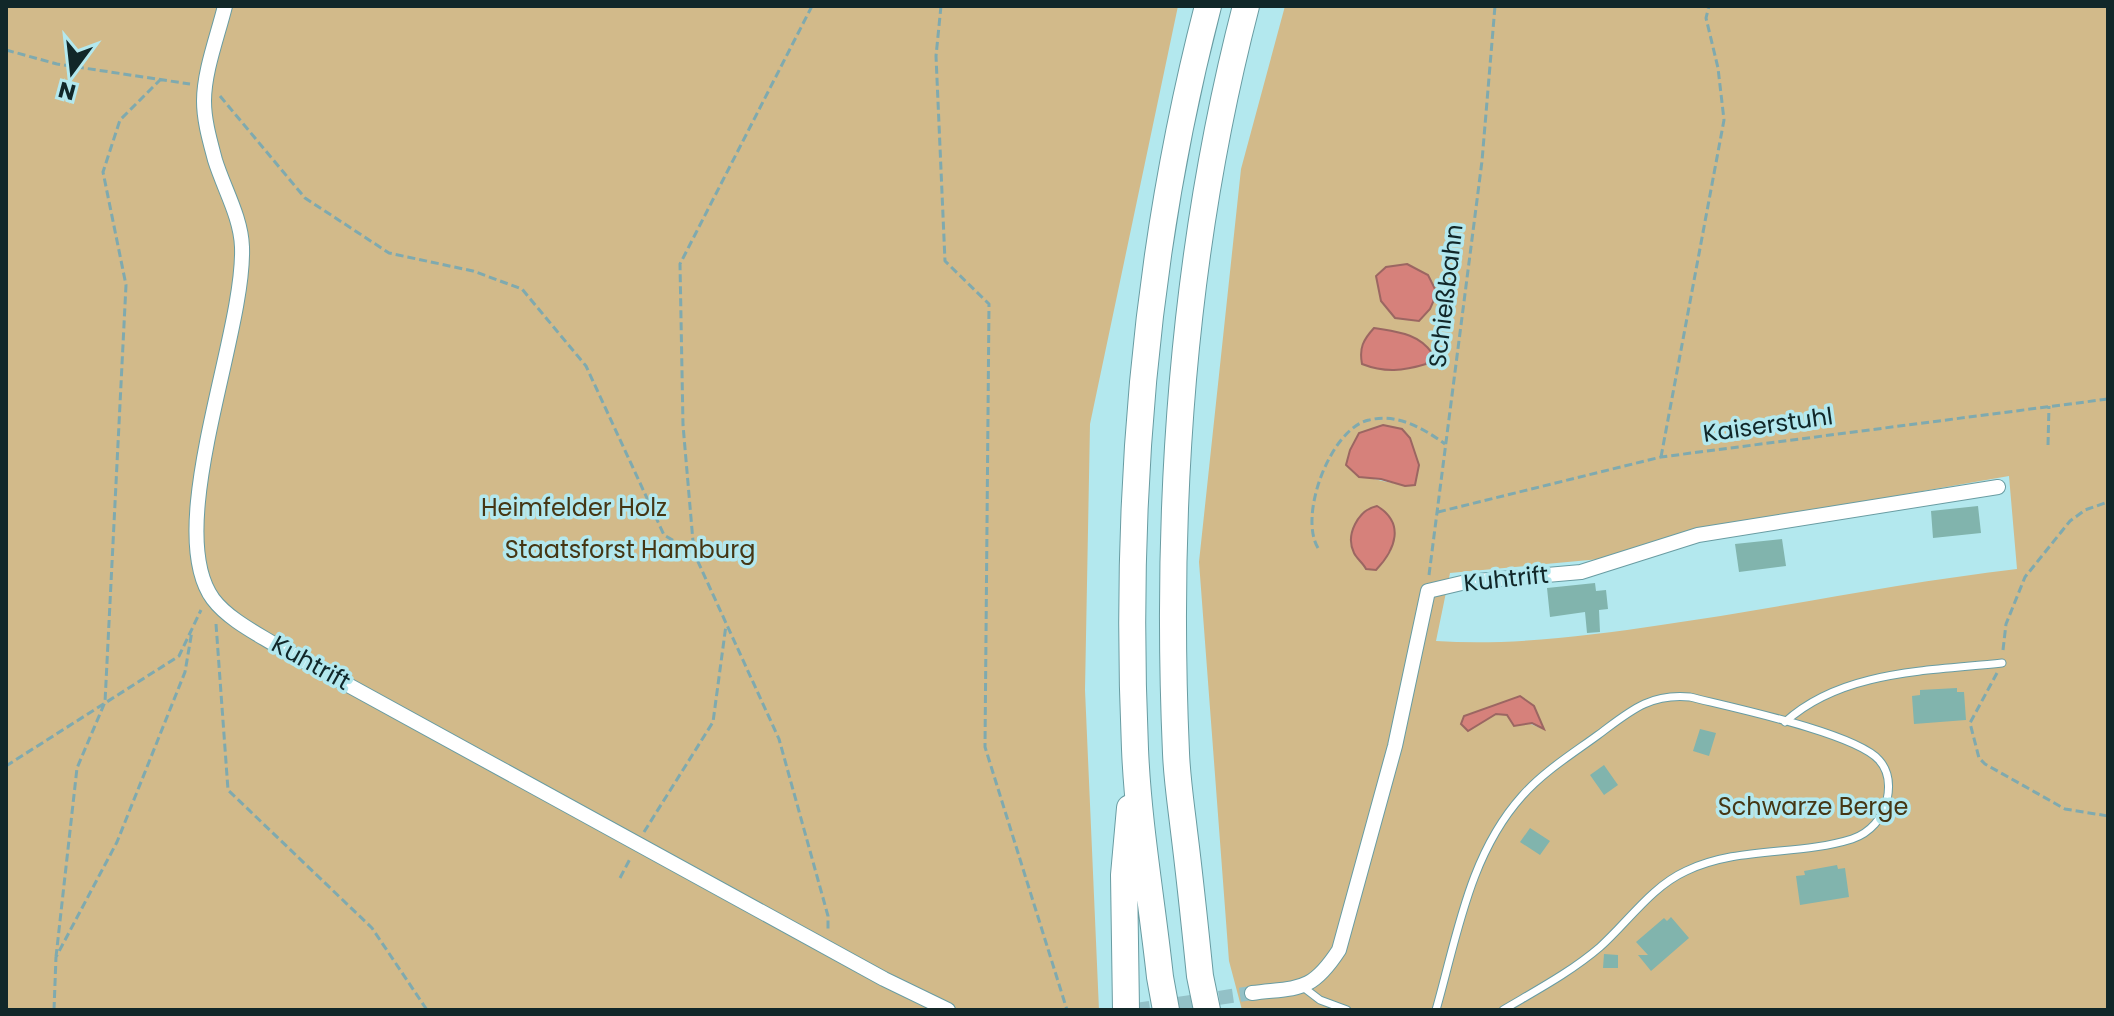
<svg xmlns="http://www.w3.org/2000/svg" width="2114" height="1016" viewBox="0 0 2114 1016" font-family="Poppins,sans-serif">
  <rect width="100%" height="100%" fill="#b3e8ee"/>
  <path fill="#d2ba8a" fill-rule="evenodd" d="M6 6H1178L1090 424 1085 690 1099 1010H6Z
    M1285 6H2108V1010H1242L1229 961 1199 562 1241 169ZM1350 450 1405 486C1383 480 1363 480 1346 465ZM2009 476 2017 569C1897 583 1780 608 1661 625 1587 636 1510 646 1436 641L1450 573 1600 559 1683 533ZM1391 551 1376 570 1363 563 1354 552ZM1534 706 1543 729 1507 715 1496 714Z"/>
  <path fill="#d6817b" stroke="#9b6662" stroke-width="2" d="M1407 264 1428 275 1437 293 1430 309 1419 321 1395 318 1381 301 1376 276 1386 267Z
    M1374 328C1397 332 1418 333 1432 353L1426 364C1403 371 1385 373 1362 364 1359 348 1363 340 1374 328Z
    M1383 425 1402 429 1410 438 1419 465 1415 485 1405 486 1381 479 1359 477 1346 465 1350 450 1359 433Z
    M1377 506C1405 523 1396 549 1376 570L1366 569C1363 563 1357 559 1354 553 1345 535 1358 510 1377 506Z
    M1520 696 1534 706 1544 729 1532 723 1514 726 1507 715 1496 714 1468 731 1461 724 1464 716Z"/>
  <path fill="#81b4ad" d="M1978 506 1981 533 1933 538 1931 511Z
    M1782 539 1786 566 1739 572 1735 544Z
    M1595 583 1596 591 1606 590 1608 609 1599 610 1600 632 1587 633 1585 612 1550 617 1547 588Z
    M1957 688V692H1964L1966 720 1914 724 1912 696 1920 695V690Z
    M1700 729 1716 733 1709 756 1693 751Z
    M1604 765 1618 785 1604 795 1590 775Z
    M1530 828 1550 841 1540 855 1520 842Z
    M1837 865 1838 869 1845 868 1849 897 1800 905 1796 876 1805 875 1804 871Z
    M1671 917 1689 938 1651 971 1638 955H1648L1636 942 1664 918 1667 921Z
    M1604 954 1618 955V968H1603Z"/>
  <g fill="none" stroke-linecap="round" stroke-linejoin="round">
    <path stroke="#93c1c7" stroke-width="14" stroke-dasharray="14 7" stroke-linecap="butt" d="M1136 1010 1252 993"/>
    <defs>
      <path id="service" d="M1785 722C1842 670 1929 671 2002 663
        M1303 987 1320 1000 1347 1010
        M1436 1010C1457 937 1469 855 1522 796 1543 772 1572 754 1598 735 1629 712 1649 693 1690 697 1730 707 1855 733 1879 760 1889 771 1890 786 1887 800 1883 818 1870 833 1852 839 1798 856 1738 846 1686 871 1651 887 1628 922 1600 947 1571 972 1535 991 1503 1010"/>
      <path id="minor" d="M225 6C218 35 204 71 204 101 204 121 210 141 215 160 224 189 241 217 242 247 245 335 162 529 213 599 228 619 256 633 277 646L884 979 948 1010
        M1252 993C1299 987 1311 993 1339 950L1395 746 1428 591 1466 582 1581 572 1698 535 1998 487"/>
      <path id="motorway" d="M1126 1010 1124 875 1130 808
        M1166 1010 1160 977C1152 903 1138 823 1135 749 1124 499 1145 249 1208 6
        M1207 1010 1200 976C1195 927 1190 879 1184 831 1181 805 1177 779 1176 753 1165 503 1183 249 1246 6"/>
    </defs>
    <use href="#service" stroke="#699ca2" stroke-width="9"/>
    <use href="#minor" stroke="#699ca2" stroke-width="16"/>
    <use href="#motorway" stroke="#699ca2" stroke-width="28"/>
    <path stroke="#7faaaf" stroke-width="3" stroke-dasharray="8 4" stroke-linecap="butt" d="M812 6 680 264 683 425 694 553 779 739 828 916V931
      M941 6 936 56 945 261 989 304 985 747 1067 1010
      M6 50 57 64 190 84
      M220 96 305 198 389 253 473 271 522 289 586 366 664 535 694 553
      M2048 445 2049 406
      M1661 457 1724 120 1718 68 1706 18 1709 6
      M1438 512 1661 457 2108 399
      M1318 548C1298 515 1331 428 1369 420 1397 413 1423 428 1445 444
      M1429 575 1482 161 1495 6
      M216 624 228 790 372 928 427 1010
      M2003 650 2006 624 2025 577 2070 521 2085 510 2108 502
      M1997 673 1970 723 1979 758 1985 764 2065 809 2108 816
      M6 766 179 656 201 610
      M644 832 713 722 726 625
      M620 878 631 857
      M56 957 77 768 105 702 126 285 103 172 120 120 161 79
      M54 1010 56 957 117 842 185 672 192 631"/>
    <use href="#service" stroke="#fff" stroke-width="7"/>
    <use href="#minor" stroke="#fff" stroke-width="14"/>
    <use href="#motorway" stroke="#fff" stroke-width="26"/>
  </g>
  <g text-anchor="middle" stroke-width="7" stroke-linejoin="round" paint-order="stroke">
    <g font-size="24" fill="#112729" stroke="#b3e8ee">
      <text transform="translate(1446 296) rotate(-83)" y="8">Schießbahn</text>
      <text transform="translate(1768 425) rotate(-8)" y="8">Kaiserstuhl</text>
      <text transform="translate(1506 579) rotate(-6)" y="8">Kuhtrift</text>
      <text transform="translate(311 663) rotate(29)" y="8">Kuhtrift</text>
    </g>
    <g font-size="24" fill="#453614" stroke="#b3e8ee">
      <text x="574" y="516">Heimfelder Holz</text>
      <text x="630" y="558">Staatsforst Hamburg</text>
      <text x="1813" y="815">Schwarze Berge</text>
    </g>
  </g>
  <rect width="2114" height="1016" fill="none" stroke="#112729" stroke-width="16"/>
  <g transform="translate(72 72) rotate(195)" stroke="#b3e8ee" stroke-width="6" paint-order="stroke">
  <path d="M0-6L14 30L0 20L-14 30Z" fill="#112729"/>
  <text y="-12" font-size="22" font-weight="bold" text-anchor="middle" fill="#112729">N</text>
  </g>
</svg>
